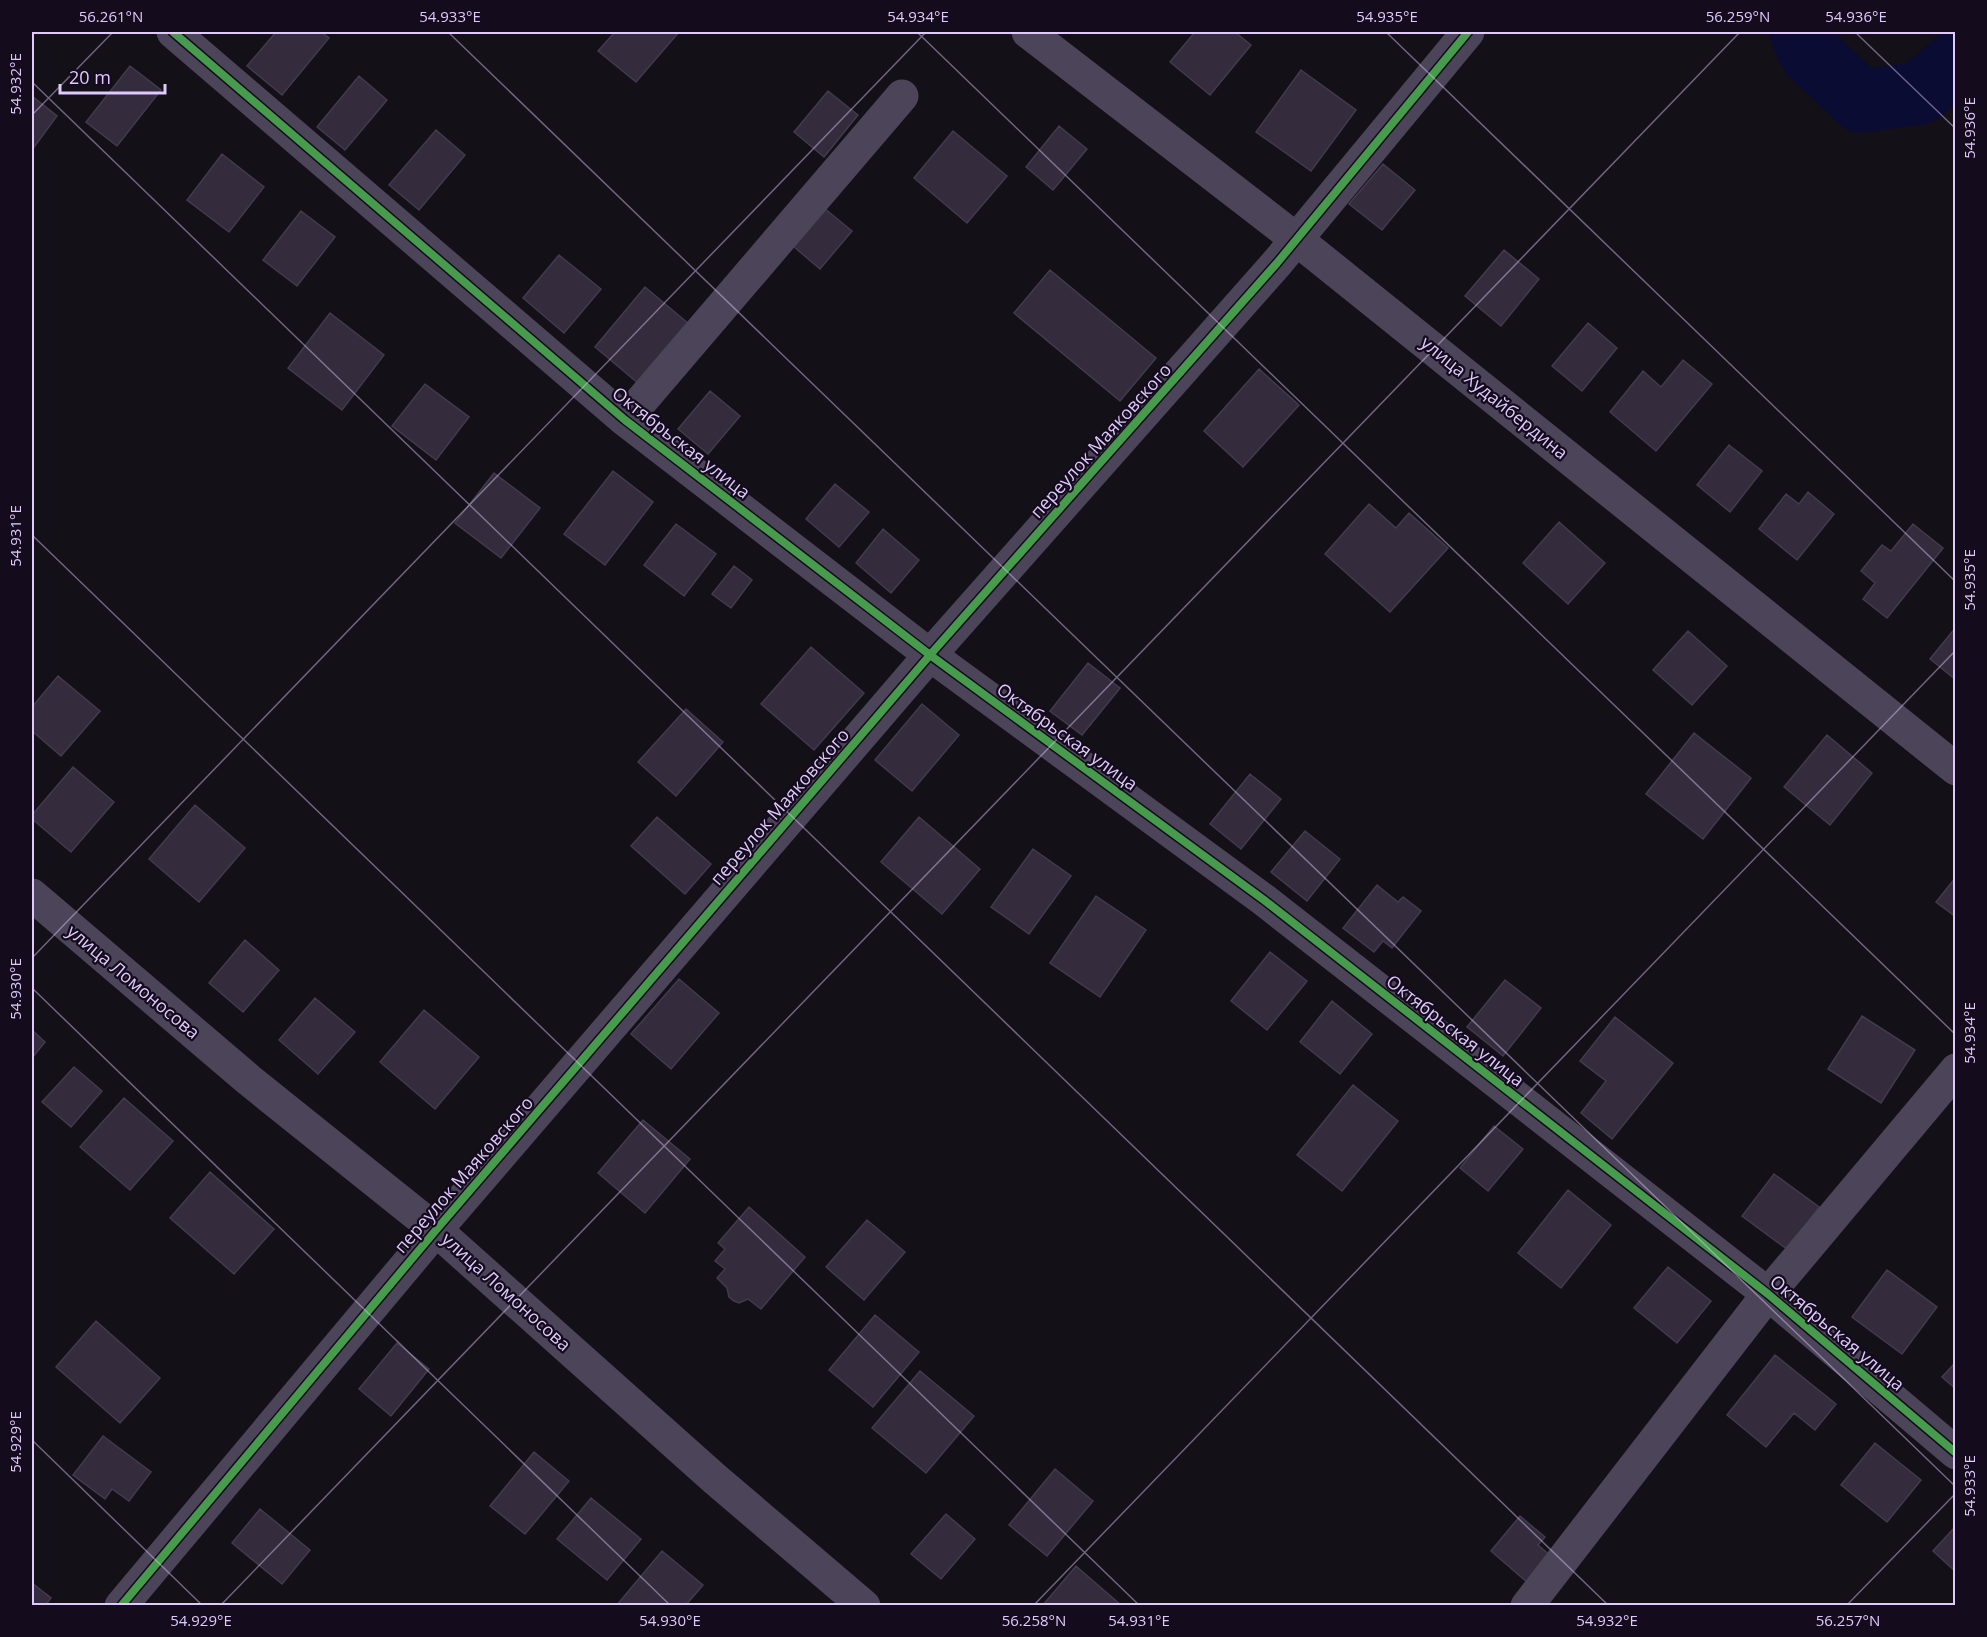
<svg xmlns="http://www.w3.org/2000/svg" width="1987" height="1637" viewBox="0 0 1987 1637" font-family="'Open Sans',sans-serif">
  <rect width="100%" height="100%" fill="#141018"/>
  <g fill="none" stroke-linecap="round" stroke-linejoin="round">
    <path stroke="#0b0c34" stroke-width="63" d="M1801 32 1811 54 1861 101 1920 93 1956 62"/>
  </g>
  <path fill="#342c3c" stroke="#433a4d" stroke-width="1.5" d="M276 32H321L329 38 282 95 247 66Z
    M615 32H679L636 82 598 51Z
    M1195 32H1235L1251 45 1210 95 1170 62Z
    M130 66 161 90 117 146 86 122Z
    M1301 70 1356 110 1311 171 1256 132Z
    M359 76 387 100 345 150 317 127Z
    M828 91 858 115 824 157 794 132Z
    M32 96 57 116 32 150Z
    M1059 126 1087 149 1053 190 1026 167Z
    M436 130 465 155 419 210 389 185Z
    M953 131 1007 176 967 223 914 178Z
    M222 154 264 187 229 232 187 200Z
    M1383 164 1415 190 1382 230 1349 204Z
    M824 208 852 231 820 269 793 246Z
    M301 211 335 237 297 286 263 260Z
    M1504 250 1539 279 1501 326 1465 296Z
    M559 255 601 289 564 333 523 298Z
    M1050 270 1156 358 1120 401 1014 313Z
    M645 287 689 324 639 384 595 347Z
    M330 313 384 355 342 410 288 368Z
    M1588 323 1617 348 1582 391 1552 366Z
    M1683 360 1712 384 1656 451 1610 412 1643 371 1661 387Z
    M1259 369 1299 405 1243 467 1204 431Z
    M425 384 469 417 436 460 392 426Z
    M710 391 740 416 708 454 678 429Z
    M1729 445 1762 471 1730 512 1697 485Z
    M613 471 653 502 605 565 564 534Z
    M494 473 540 508 501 558 455 523Z
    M835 484 869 512 839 547 806 519Z
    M1808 492 1834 514 1797 560 1759 529 1786 494 1799 504Z
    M1369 504 1396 528 1409 513 1448 548 1390 612 1325 554Z
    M1559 522 1605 563 1568 604 1523 563Z
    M676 524 716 554 684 596 644 565Z
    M1913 524 1943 548 1887 618 1863 599 1875 583 1861 571 1882 545 1891 551Z
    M883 529 919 560 891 593 856 563Z
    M734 566 752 580 731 608 712 594Z
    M1956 627V680L1930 659Z
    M1688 631 1727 666 1692 705 1653 670Z
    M811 647 864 693 814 750 761 704Z
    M1088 663 1120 688 1082 735 1050 711Z
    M58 676 100 711 61 756 32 731V707Z
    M922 704 959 735 912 791 875 760Z
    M686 709 723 742 676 796 638 762Z
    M1694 733 1751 778 1703 839 1646 794Z
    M1827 735 1872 773 1830 825 1784 787Z
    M73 767 114 802 71 852 32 819V815Z
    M1250 774 1281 799 1241 849 1210 824Z
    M195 805 245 848 199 902 149 859Z
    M657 817 711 864 685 894 631 846Z
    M919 817 980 869 942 914 881 862Z
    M1305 831 1340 859 1307 901 1271 872Z
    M1033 849 1071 876 1029 934 991 907Z
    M1956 877V917L1936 902Z
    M1377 885 1398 902 1403 897 1421 911 1392 948 1383 941 1374 952 1343 928Z
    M1096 896 1146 930 1100 997 1050 963Z
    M245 940 279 970 243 1012 209 983Z
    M1270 952 1307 981 1267 1030 1231 1001Z
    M679 979 719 1013 671 1069 631 1034Z
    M1505 980 1541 1008 1503 1056 1467 1027Z
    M315 998 355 1032 318 1074 279 1040Z
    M1332 1001 1372 1034 1340 1074 1300 1042Z
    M424 1010 479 1057 435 1109 380 1062Z
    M1862 1016 1915 1050 1881 1103 1828 1069Z
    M1615 1017 1673 1063 1612 1139 1581 1113 1606 1081 1580 1061Z
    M32 1030 45 1042 32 1058Z
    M74 1067 102 1091 71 1127 42 1102Z
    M1353 1085 1398 1121 1342 1191 1297 1155Z
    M124 1098 173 1141 130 1190 80 1147Z
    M643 1120 690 1159 645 1213 598 1173Z
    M1494 1126 1523 1149 1488 1191 1460 1168Z
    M210 1172 274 1229 234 1274 170 1218Z
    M1774 1174 1819 1207 1788 1250 1742 1216Z
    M1568 1190 1611 1225 1561 1288 1518 1253Z
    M749 1207 805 1257 761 1309 748 1299 739 1303 734 1301 729 1297 727 1288 717 1278 725 1269 715 1261 725 1249 718 1243Z
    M867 1220 905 1252 864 1300 826 1267Z
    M1668 1267 1711 1301 1677 1343 1634 1308Z
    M1887 1270 1937 1307 1902 1354 1852 1317Z
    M875 1315 919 1352 873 1407 829 1370Z
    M96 1321 160 1378 120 1423 56 1367Z
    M397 1343 429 1369 391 1416 359 1389Z
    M1775 1355 1836 1404 1815 1430 1794 1413 1766 1447 1727 1415Z
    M1956 1362V1389L1942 1377Z
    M920 1371 974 1416 926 1473 872 1428Z
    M103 1436 151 1472 129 1501 112 1489 105 1499 73 1475Z
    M1875 1443 1921 1480 1887 1522 1841 1485Z
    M534 1452 569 1481 525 1534 490 1506Z
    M1055 1469 1093 1501 1047 1556 1009 1525Z
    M591 1498 641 1539 607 1580 557 1539Z
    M260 1509 310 1550 282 1584 232 1543Z
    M946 1514 975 1539 941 1579 911 1554Z
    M1520 1516 1545 1537 1538 1545 1558 1562 1535 1589 1491 1551Z
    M1956 1526V1572L1933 1551Z
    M662 1551 703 1585 685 1606H616Z
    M1076 1566 1122 1606H1042Z
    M32 1583 51 1598 45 1606H32Z"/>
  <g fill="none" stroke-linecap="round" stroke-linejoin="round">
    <path stroke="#4c4559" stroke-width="33" d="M173 32 625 420 930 655 1264 900 1768 1294 1956 1453
      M1028 32 1296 239 1956 769
      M625 420 902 96
      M32 895 249 1080 436 1230 715 1479 864 1606
      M121 1606 436 1230 930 655 1277 263 1468 32
      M1527 1606 1768 1294 1956 1070"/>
    <defs>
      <path id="cycleway" d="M173 32 625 420 930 655 1264 900 1768 1294 1956 1453
        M121 1606 436 1230 930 655 1277 263 1468 32"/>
    </defs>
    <use href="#cycleway" stroke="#140c1c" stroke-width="11"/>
    <use href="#cycleway" stroke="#469c4c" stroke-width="8"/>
  </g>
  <path fill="none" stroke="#dfc9fd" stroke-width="1.5" stroke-opacity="0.45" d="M448 32 1956 1487M917 32 1956 1035M1386 32 1956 582M1855 32 1956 129M32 82 1609 1606M32 115 113 32M32 535 1140 1606M32 958 926 32M32 988 671 1606M32 1440 203 1606M220 1606 1740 32M1033 1606 1956 650M1846 1606 1956 1493"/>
  <g text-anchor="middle" stroke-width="4.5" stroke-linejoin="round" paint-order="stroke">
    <g font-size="18" fill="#dfc9fd" stroke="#140c1c">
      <text transform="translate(1494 398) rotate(39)" y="6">улица Худайбердина</text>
      <text transform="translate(1101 441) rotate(-48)" y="6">переулок Маяковского</text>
      <text transform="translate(681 443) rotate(38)" y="6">Октябрьская улица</text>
      <text transform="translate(1067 737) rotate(36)" y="6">Октябрьская улица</text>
      <text transform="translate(780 807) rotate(-49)" y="6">переулок Маяковского</text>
      <text transform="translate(133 982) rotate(40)" y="6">улица Ломоносова</text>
      <text transform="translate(1455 1031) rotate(38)" y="6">Октябрьская улица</text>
      <text transform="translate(464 1175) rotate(-49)" y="6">переулок Маяковского</text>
      <text transform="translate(506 1292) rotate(42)" y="6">улица Ломоносова</text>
      <text transform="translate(1837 1333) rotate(40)" y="6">Октябрьская улица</text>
    </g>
  </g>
  <rect width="1987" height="1637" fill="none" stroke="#140c1c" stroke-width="66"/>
  <path d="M60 84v9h105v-9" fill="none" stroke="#dfc9fd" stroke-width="3"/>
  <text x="69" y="84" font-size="18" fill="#dfc9fd" stroke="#140c1c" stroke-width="4.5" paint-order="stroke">20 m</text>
  <rect x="33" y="33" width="1921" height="1571" fill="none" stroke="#dfc9fd" stroke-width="2"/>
  <g font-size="15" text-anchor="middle" fill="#dfc9fd">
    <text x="111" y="22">56.261°N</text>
    <text x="450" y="22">54.933°E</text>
    <text x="918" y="22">54.934°E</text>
    <text x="1387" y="22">54.935°E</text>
    <text x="1738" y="22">56.259°N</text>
    <text x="1856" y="22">54.936°E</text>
    <text transform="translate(16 84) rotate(-90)" y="5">54.932°E</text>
    <text transform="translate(1970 128) rotate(-90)" y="5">54.936°E</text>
    <text transform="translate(16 536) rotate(-90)" y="5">54.931°E</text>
    <text transform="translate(1970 580) rotate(-90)" y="5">54.935°E</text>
    <text transform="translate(16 989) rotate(-90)" y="5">54.930°E</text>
    <text transform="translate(1970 1033) rotate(-90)" y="5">54.934°E</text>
    <text transform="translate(16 1442) rotate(-90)" y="5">54.929°E</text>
    <text transform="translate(1970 1486) rotate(-90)" y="5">54.933°E</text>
    <text x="201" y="1626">54.929°E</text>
    <text x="670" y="1626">54.930°E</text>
    <text x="1034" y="1626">56.258°N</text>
    <text x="1139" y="1626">54.931°E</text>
    <text x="1607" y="1626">54.932°E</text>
    <text x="1848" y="1626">56.257°N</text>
  </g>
</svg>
